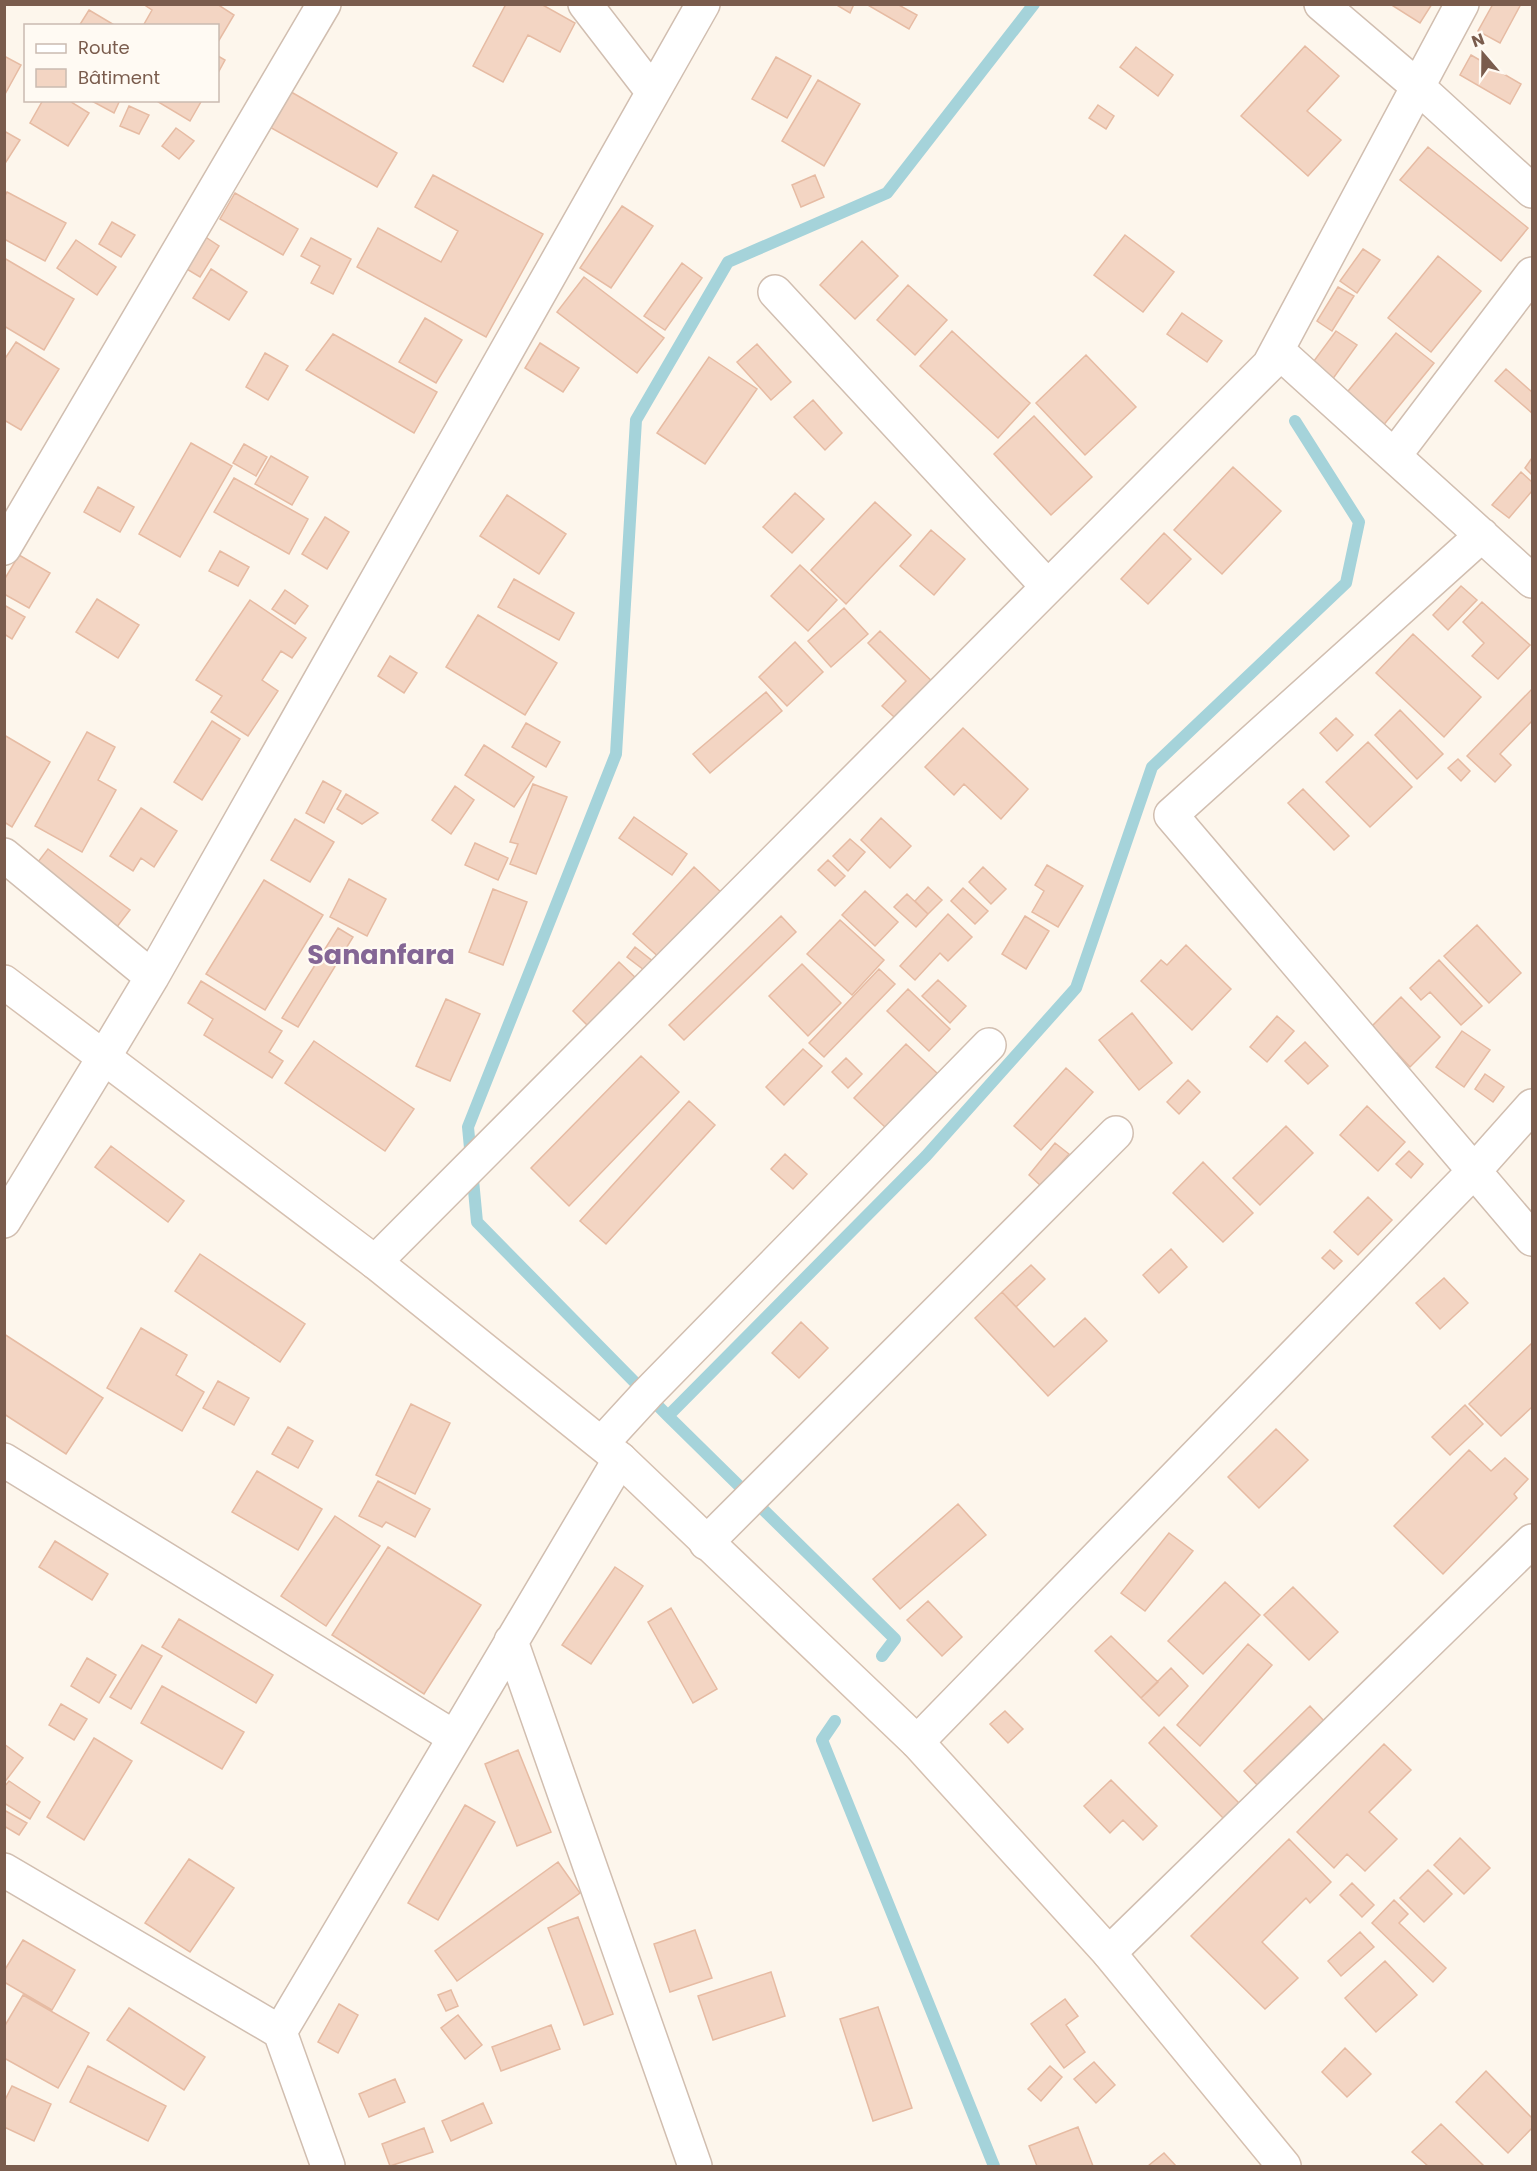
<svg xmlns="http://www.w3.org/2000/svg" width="1537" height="2171" viewBox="0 0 1537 2171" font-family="Poppins,sans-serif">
  <rect width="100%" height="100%" fill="#fdf6ec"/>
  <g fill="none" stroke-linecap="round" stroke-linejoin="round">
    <path stroke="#a5d3da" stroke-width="12" d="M668 1416 926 1156 1076 988 1152 767 1346 583 1359 522 1295 421
      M882 1656 895 1639 668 1416 477 1222 468 1127 616 754 636 420 728 262 887 193 1034 4
      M835 1721 822 1740 994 2166"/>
  </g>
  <path fill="#f3d5c3" stroke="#e6bba3" stroke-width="1.5" d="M143 4H217L234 15 218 42V26H143L152 10Z
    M506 4H541L575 23 560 52 528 35 503 82 473 66Z
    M835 4H854L850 13Z
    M866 4H897L917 15 909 29Z
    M1390 4H1432L1420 23Z
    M1493 4H1521L1500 43 1478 31Z
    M89 10 116 26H79Z
    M1305 46 1339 76 1307 111 1341 140 1308 176 1241 116Z
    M1136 47 1173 75 1158 96 1120 67Z
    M1471 55 1521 84 1510 104 1460 75Z
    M4 56 21 65 4 96Z
    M218 56 225 60 218 73Z
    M776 57 811 76 787 118 752 99Z
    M818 80 860 104 824 166 782 141Z
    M286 89 397 153 377 187 266 125Z
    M43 100H68L89 113 68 146 30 123Z
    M90 100H120L114 113Z
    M155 100H202L190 121Z
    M1098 105 1114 116 1106 129 1089 118Z
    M129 106 149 115 139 134 120 126Z
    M176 128 194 141 179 159 162 146Z
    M4 131 20 140 4 165Z
    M1428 147 1528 228 1501 261 1400 180Z
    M433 175 543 234 486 337 357 267 378 228 441 262 458 231 415 207Z
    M815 175 824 197 801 207 792 185Z
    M7 192 66 223 45 261 4 239V197Z
    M235 193 298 229 283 255 220 219Z
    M622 206 653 226 611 288 580 268Z
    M112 222 135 235 121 257 99 244Z
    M1125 235 1174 272 1143 312 1094 275Z
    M204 236 219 246 200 277 185 268Z
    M311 238 351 259 333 294 311 283 320 266 301 256Z
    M76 240 116 267 97 295 57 268Z
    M862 241 898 276 855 319 820 285Z
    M1363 249 1380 260 1357 293 1340 281Z
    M1438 256 1481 291 1431 352 1388 318Z
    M4 258 74 299 44 350 4 326Z
    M682 263 702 278 665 330 644 316Z
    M211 269 247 292 229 320 193 298Z
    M584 277 664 338 637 373 557 312Z
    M908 285 947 320 915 355 877 320Z
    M1338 287 1354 296 1332 331 1317 321Z
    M1182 313 1222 341 1207 362 1167 334Z
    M425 318 462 340 436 383 399 362Z
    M952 331 1030 403 998 438 920 366Z
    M1336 331 1357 345 1332 380 1311 365Z
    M1396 333 1434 363 1382 427 1344 396Z
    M333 334 437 392 414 433 306 370Z
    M16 342 59 369 21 430 4 420V360Z
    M540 343 579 368 563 392 525 368Z
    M757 344 791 382 771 400 737 362Z
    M265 353 288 366 268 400 246 387Z
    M1086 355 1136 407 1085 455 1036 403Z
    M709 357 757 389 705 464 657 433Z
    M1506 369 1532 392V413L1495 381Z
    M813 400 842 433 825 450 794 417Z
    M1034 416 1092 477 1051 515 994 454Z
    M191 443 232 466 180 557 139 534Z
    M244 444 267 457 256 476 233 463Z
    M271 456 308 477 292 505 255 484Z
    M1532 458V475L1525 468Z
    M1233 467 1281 511 1222 574 1174 530Z
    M1521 472 1532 482V491L1509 518 1492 505Z
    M234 478 308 519 289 554 214 512Z
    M98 487 134 507 120 532 84 512Z
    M795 493 824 519 792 553 763 527Z
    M507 495 566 534 539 574 480 536Z
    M875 502 911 535 846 604 811 570Z
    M325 517 349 532 327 569 302 554Z
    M931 530 965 559 934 595 900 566Z
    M1164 533 1191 559 1148 604 1121 579Z
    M220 551 249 567 238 586 209 571Z
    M19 555 50 573 29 608 4 594V580Z
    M800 565 837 600 808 631 771 596Z
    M514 579 574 613 559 640 498 607Z
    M1461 586 1477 600 1448 630 1433 615Z
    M285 590 308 606 295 624 272 609Z
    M97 599 139 625 118 658 76 632Z
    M250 600 306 638 292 658 281 651 262 680 278 691 248 736 211 712 222 696 196 680Z
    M1482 602 1530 645 1498 679 1472 656 1484 643 1463 622Z
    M4 605 25 617 12 639 4 634Z
    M844 608 868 634 831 667 808 641Z
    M478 615 557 663 525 715 446 667Z
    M880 631 939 688 903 725 882 706 906 681 868 643Z
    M1413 634 1481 697 1444 737 1376 673Z
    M795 642 823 672 787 706 759 677Z
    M390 656 417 673 404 693 378 676Z
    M1532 689V721L1500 754 1511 765 1495 782 1467 756Z
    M766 692 782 711 710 773 693 754Z
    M1400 710 1443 754 1417 779 1375 735Z
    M1336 718 1353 735 1337 751 1320 733Z
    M212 721 240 739 202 800 174 782Z
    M526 723 560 742 546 767 512 747Z
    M963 728 1028 789 1001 819 964 784 954 795 925 767Z
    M87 732 115 747 98 780 116 790 82 852 35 826Z
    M4 735 50 762 12 827 4 822Z
    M1368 742 1412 787 1370 827 1326 782Z
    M484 745 534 777 514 807 465 775Z
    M1458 759 1470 771 1461 781 1448 768Z
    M323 781 341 791 324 823 306 813Z
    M533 784 567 797 536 874 510 864 518 844 510 842Z
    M455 786 474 800 451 834 432 820Z
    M1303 789 1349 836 1334 850 1288 803Z
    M346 794 378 813 362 824 337 809Z
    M141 808 177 831 154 867 141 858 133 871 110 856Z
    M634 817 687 854 672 875 619 838Z
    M881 818 911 846 890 868 861 840Z
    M295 819 334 842 310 882 271 860Z
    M850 839 865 852 848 871 833 856Z
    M475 843 508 858 498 880 465 865Z
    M48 849 130 910 113 932 31 871Z
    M828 860 845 876 835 886 818 870Z
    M1047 865 1083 886 1058 927 1032 912 1044 891 1035 885Z
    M694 867 723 894 662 960 633 934Z
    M983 867 1006 889 991 904 969 882Z
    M349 879 386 899 367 936 330 917Z
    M264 880 323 915 265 1010 206 974Z
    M928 887 942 900 928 914 915 901Z
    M963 888 988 911 975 924 951 901Z
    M493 889 527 902 503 965 469 952Z
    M865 891 898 922 875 946 842 915Z
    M907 894 928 914 916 927 894 907Z
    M948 914 972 937 948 961 940 953 915 980 900 966Z
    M781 916 796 932 684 1040 669 1025Z
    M1025 916 1049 931 1026 969 1002 954Z
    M840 920 884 960 852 995 807 954Z
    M1477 925 1521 973 1489 1003 1444 956Z
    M338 928 353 937 298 1027 282 1018Z
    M1186 945 1231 989 1192 1030 1141 981 1161 960 1167 965Z
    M635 947 655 963 648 973 627 957Z
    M1439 960 1482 1006 1461 1025 1430 992 1421 1000 1410 988Z
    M619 962 638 980 591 1029 573 1011Z
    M802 964 841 1003 808 1036 769 996Z
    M879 969 895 984 824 1057 809 1043Z
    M938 980 966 1006 950 1023 922 996Z
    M201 981 282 1031 269 1052 283 1061 272 1078 204 1035 213 1019 188 1003Z
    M908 989 950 1029 929 1051 887 1011Z
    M1401 997 1440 1037 1410 1067 1397 1053 1391 1058 1377 1044 1384 1039 1372 1026Z
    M446 999 480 1014 450 1081 416 1066Z
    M1132 1013 1172 1063 1139 1090 1099 1040Z
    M1277 1016 1294 1031 1267 1062 1250 1047Z
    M1462 1031 1490 1050 1464 1087 1436 1067Z
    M314 1041 414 1109 385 1151 285 1083Z
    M1305 1042 1328 1066 1308 1084 1285 1061Z
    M906 1044 938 1074 886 1128 854 1098Z
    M803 1049 822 1066 784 1105 766 1087Z
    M641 1056 679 1092 569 1206 531 1168Z
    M846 1058 862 1074 848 1088 832 1072Z
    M1066 1068 1093 1092 1041 1150 1014 1126Z
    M1485 1074 1504 1087 1493 1102 1475 1089Z
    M1188 1080 1200 1092 1179 1114 1167 1102Z
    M689 1101 715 1125 606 1244 580 1221Z
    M1367 1106 1405 1142 1378 1171 1340 1135Z
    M1286 1126 1313 1153 1260 1205 1233 1178Z
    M1055 1143 1069 1154 1041 1186 1029 1175Z
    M111 1146 184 1201 168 1222 95 1167Z
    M1409 1151 1423 1164 1411 1178 1396 1164Z
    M785 1154 807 1174 793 1189 771 1169Z
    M1203 1162 1253 1213 1223 1242 1173 1193Z
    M1368 1197 1392 1220 1358 1255 1334 1232Z
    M1171 1249 1187 1267 1159 1293 1143 1275Z
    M1330 1250 1342 1261 1334 1269 1322 1258Z
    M200 1254 305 1324 280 1362 175 1291Z
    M1031 1265 1045 1279 1016 1307 1002 1292Z
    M1444 1278 1468 1303 1440 1329 1416 1303Z
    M1002 1292 1054 1347 1085 1318 1107 1341 1048 1396 975 1318Z
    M801 1322 828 1348 799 1378 772 1353Z
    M141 1328 187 1355 176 1375 204 1392 182 1431 107 1388Z
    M4 1334 103 1398 66 1454 4 1414Z
    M1532 1343V1407L1501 1436 1469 1404Z
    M218 1381 249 1398 234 1425 203 1408Z
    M411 1404 450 1423 415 1494 376 1475Z
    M1465 1405 1483 1424 1450 1455 1432 1437Z
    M288 1427 313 1441 298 1468 272 1454Z
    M1276 1429 1308 1460 1259 1508 1228 1477Z
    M1469 1450 1491 1471 1505 1458 1528 1479 1514 1494 1517 1498 1443 1574 1394 1526Z
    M257 1471 322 1509 298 1550 232 1512Z
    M378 1481 430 1509 415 1537 386 1522 382 1527 359 1516Z
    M958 1504 986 1535 900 1609 873 1579Z
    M335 1516 380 1546 326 1626 281 1596Z
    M1169 1533 1193 1551 1145 1611 1121 1593Z
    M55 1541 108 1574 92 1600 39 1567Z
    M388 1547 481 1605 424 1694 332 1635Z
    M615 1567 643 1586 591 1664 562 1645Z
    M1225 1582 1260 1615 1203 1674 1168 1641Z
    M1293 1587 1338 1632 1309 1660 1264 1615Z
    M928 1601 962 1637 942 1656 907 1620Z
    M671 1608 717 1689 693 1703 648 1622Z
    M179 1619 273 1675 256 1703 162 1647Z
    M1111 1636 1158 1682 1141 1698 1095 1651Z
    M1248 1644 1272 1665 1200 1746 1177 1725Z
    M142 1645 162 1656 131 1709 110 1697Z
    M87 1658 116 1675 99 1703 71 1686Z
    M1171 1668 1188 1686 1159 1716 1141 1698Z
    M162 1686 244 1732 222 1769 141 1723Z
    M61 1704 87 1719 74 1740 49 1725Z
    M1310 1706 1325 1722 1259 1787 1244 1771Z
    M1005 1711 1023 1729 1008 1743 990 1724Z
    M1164 1727 1239 1803 1224 1819 1149 1743Z
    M94 1738 132 1761 84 1840 47 1817Z
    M4 1744 23 1758 4 1783Z
    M1384 1744 1411 1770 1369 1812 1397 1839 1365 1871 1347 1854 1334 1868 1297 1832Z
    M518 1750 551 1832 517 1846 485 1764Z
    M1111 1780 1157 1826 1143 1840 1123 1820 1110 1833 1084 1806Z
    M9 1781 40 1802 30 1819 4 1803V1787Z
    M465 1805 495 1822 438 1920 408 1903Z
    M4 1810 27 1823 19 1835 4 1826Z
    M1460 1838 1490 1868 1464 1894 1434 1865Z
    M1289 1839 1331 1882 1310 1903 1306 1898 1262 1942 1298 1978 1265 2009 1191 1936Z
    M189 1859 234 1888 190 1952 145 1923Z
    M558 1862 580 1893 457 1981 435 1951Z
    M1428 1870 1452 1894 1424 1922 1400 1898Z
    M1352 1883 1374 1905 1362 1917 1340 1895Z
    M1394 1900 1408 1914 1399 1923 1446 1968 1433 1982 1372 1923Z
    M578 1917 613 2014 584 2025 548 1928Z
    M695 1930 712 1978 670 1992 654 1944Z
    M1360 1932 1374 1947 1341 1976 1328 1961Z
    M23 1940 75 1970 52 2010 4 1982V1971Z
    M1385 1961 1417 1995 1376 2032 1345 1998Z
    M771 1972 785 2016 713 2040 698 1996Z
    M451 1990 458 2006 446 2011 438 1995Z
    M23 1995 89 2033 58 2088 4 2058V2027Z
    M1065 1999 1078 2016 1066 2025 1085 2052 1064 2068 1031 2024Z
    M339 2004 358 2015 338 2053 318 2042Z
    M878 2007 912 2108 873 2121 840 2019Z
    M129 2008 205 2057 184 2090 107 2040Z
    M458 2015 482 2045 465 2059 441 2028Z
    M551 2025 560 2049 501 2071 492 2047Z
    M1345 2048 1371 2074 1347 2097 1322 2072Z
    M1094 2062 1115 2085 1096 2103 1074 2079Z
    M88 2066 166 2106 148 2141 70 2102Z
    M1050 2066 1062 2077 1041 2101 1028 2089Z
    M1486 2071 1532 2118V2128L1508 2153 1456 2102Z
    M395 2079 405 2102 369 2117 359 2094Z
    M12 2086 51 2104 34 2141 4 2127V2102Z
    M483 2103 492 2123 451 2141 442 2121Z
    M1441 2124 1484 2166H1428L1412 2152Z
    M1078 2127 1093 2166H1037L1029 2146Z
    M424 2128 433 2152 390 2166 382 2144Z
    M1164 2153 1176 2166H1148Z"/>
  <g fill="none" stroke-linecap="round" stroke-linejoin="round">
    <defs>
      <path id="minor" d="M585 4 652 91
        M1321 4 1417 86 1532 191
        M775 292 1047 586
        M1277 350 1532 581
        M1394 456 1532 274
        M1482 535 1171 815 1532 1239
        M4 548 324 4
        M4 855 152 977
        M104 1057 152 977 703 4
        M375 1262 1269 365 1462 4
        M602 1443 647 1394 989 1045
        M4 1460 454 1737
        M706 1543 1116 1133
        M511 1641 695 2166
        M917 1742 1475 1170 1532 1106
        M4 1870 280 2032 328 2166
        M1109 1953 1532 1541
        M280 2032 620 1459"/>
      <path id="tertiary" d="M4 1221 104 1057"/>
      <path id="secondary" d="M4 982 375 1262 620 1459 917 1742 1109 1953 1284 2166"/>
    </defs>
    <use href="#minor" stroke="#d1beb0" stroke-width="36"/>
    <use href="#tertiary" stroke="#d1beb0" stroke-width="36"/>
    <use href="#secondary" stroke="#d6c0b0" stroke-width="36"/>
    <use href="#minor" stroke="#fff" stroke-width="33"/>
    <use href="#tertiary" stroke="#fff" stroke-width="33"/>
    <use href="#secondary" stroke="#fff" stroke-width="33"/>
  </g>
  <g text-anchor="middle" stroke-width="4.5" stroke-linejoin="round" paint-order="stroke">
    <g font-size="27" font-weight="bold" fill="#846695" stroke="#fffaf3">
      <text x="381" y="964">Sananfara</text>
    </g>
  </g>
  <rect width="1537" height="2171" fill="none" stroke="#7a5c4d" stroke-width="12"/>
  <rect x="24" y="24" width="195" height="78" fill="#fffaf3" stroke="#cabbb1" stroke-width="1.5"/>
  <rect x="36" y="44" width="30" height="9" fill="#ffffff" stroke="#cabbb1" stroke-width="1.5"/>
  <text x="78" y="54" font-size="18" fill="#7a5c4d">Route</text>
  <rect x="36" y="69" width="30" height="18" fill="#f3d5c3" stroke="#cabbb1" stroke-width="1.5"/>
  <text x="78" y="84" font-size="18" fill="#7a5c4d">Bâtiment</text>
  <g transform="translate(1483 54) rotate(340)" stroke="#fffaf3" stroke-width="4.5" paint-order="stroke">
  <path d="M0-4.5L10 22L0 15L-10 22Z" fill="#7a5c4d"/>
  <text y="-9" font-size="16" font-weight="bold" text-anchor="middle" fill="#7a5c4d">N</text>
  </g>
</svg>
